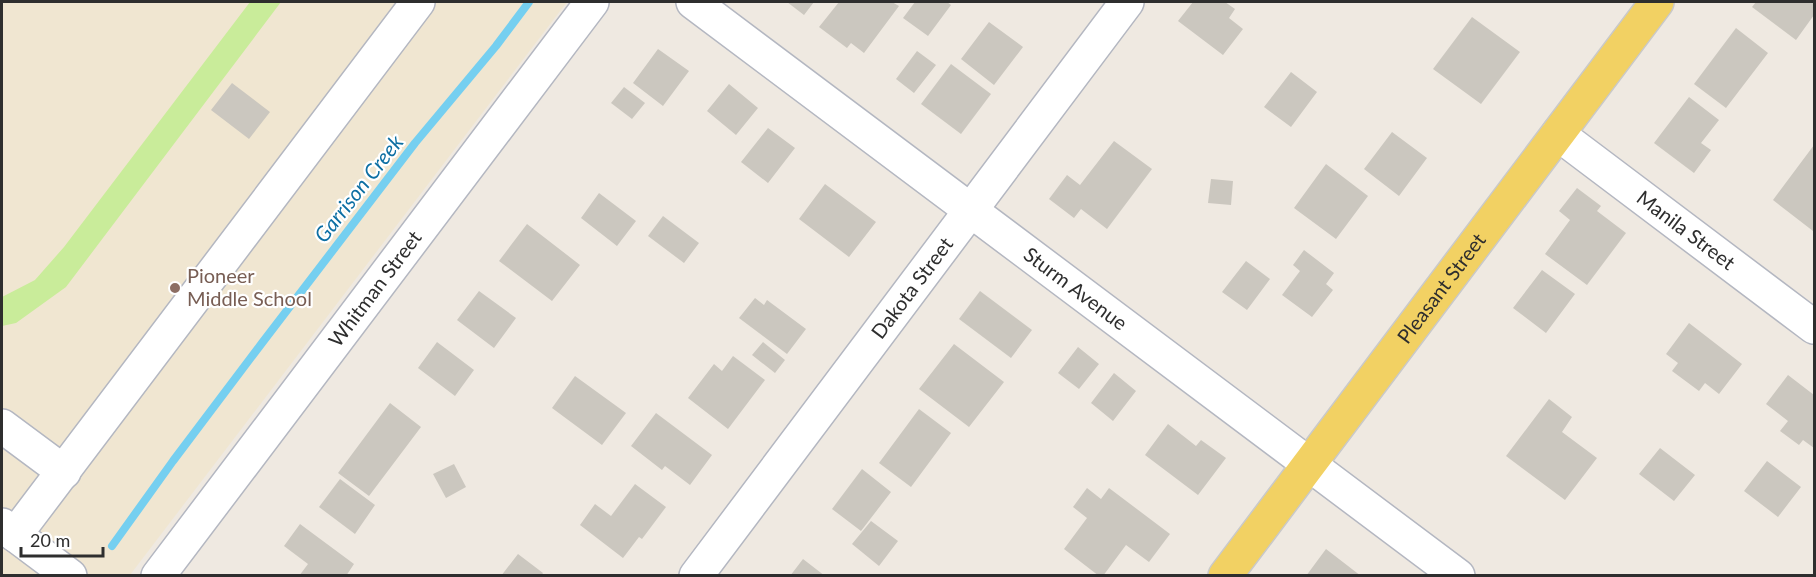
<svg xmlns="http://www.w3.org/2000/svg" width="1816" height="577" viewBox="0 0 1816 577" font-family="Lato,sans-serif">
  <rect width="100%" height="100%" fill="#efe9e1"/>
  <path fill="#f0e6d1" d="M2 2H567L130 575H2Z"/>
  <path fill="#c9ec9a" d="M250 2H281L66 287 16 323 2 326V297L35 280 64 247Z"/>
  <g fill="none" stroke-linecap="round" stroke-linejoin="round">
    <path stroke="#75cff0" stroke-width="8" d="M112 546 173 461 262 343 415 143 496 46 529 2"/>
  </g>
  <path fill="#cbc7bf" d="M787 2H814L804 15Z
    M839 2H892L899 6 864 53 851 43 847 48 819 27Z
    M915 2H947L951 5 928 36 903 18Z
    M1193 2H1225L1235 9 1229 18 1243 29 1223 55 1178 21Z
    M1756 2H1814V15L1796 40 1752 7Z
    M1472 17 1520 52 1481 104 1433 69Z
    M989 22 1023 47 994 85 961 59Z
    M1736 28 1768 53 1726 108 1694 84Z
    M658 49 689 71 663 106 633 83Z
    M917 51 936 65 914 93 896 79Z
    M951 64 991 94 961 134 921 104Z
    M1291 72 1317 92 1291 127 1264 107Z
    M232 83 270 112 249 139 211 110Z
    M729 84 758 108 736 135 707 111Z
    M624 87 645 103 632 119 611 103Z
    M1689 97 1719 120 1701 143 1711 150 1694 173 1654 143Z
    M768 128 795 148 768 183 741 162Z
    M1392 132 1427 158 1399 196 1364 169Z
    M1114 141 1152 169 1107 229 1081 209 1074 218 1049 199 1067 175 1080 185Z
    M1814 145V229L1813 231 1773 200Z
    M1326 164 1368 196 1336 239 1294 208Z
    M1211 179 1233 181 1231 205 1208 203Z
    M825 184 876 222 849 257 799 219Z
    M1577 188 1601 206 1597 211 1626 233 1587 285 1545 254 1570 220 1559 211Z
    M599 193 636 221 617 246 581 218Z
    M663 216 699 243 684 263 648 236Z
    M527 224 580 265 552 301 499 261Z
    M1304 250 1334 273 1326 284 1333 290 1312 317 1282 295 1300 271 1293 265Z
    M1246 261 1270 279 1247 310 1222 292Z
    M1542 270 1575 294 1546 333 1513 308Z
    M479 291 516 318 494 348 457 320Z
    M980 291 1032 330 1011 358 959 319Z
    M755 298 764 305 767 300 806 329 787 354 739 318Z
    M1689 323 1742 364 1719 394 1705 383 1699 391 1672 371 1678 363 1666 354Z
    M437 342 474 370 455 396 418 368Z
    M763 342 785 360 775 373 752 355Z
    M954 344 1004 382 969 427 919 389Z
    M1078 347 1099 364 1079 389 1058 373Z
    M733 356 765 380 728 429 688 398 714 364 722 371Z
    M1114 373 1136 391 1113 421 1091 403Z
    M1788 375 1814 395V448L1803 440 1799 445 1780 431 1788 421 1766 404Z
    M575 376 626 413 602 445 552 408Z
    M1549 399 1572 417 1562 432 1597 458 1565 500 1506 456Z
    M390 403 421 427 369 496 338 473Z
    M919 409 951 433 911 487 879 463Z
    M656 413 712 455 690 485 665 466 662 470 631 446Z
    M1168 424 1196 446 1201 440 1226 458 1198 495 1145 455Z
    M1660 448 1695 475 1674 501 1639 474Z
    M1767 461 1801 487 1778 517 1744 491Z
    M454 464 466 487 446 498 433 474Z
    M862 469 891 492 861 531 832 509Z
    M340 479 375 505 355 534 319 507Z
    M635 484 666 507 642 539 639 537 623 558 580 525 595 504 611 516Z
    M1087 488 1101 499 1109 488 1170 534 1149 562 1126 545 1103 576H1099L1064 549 1087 518 1073 507Z
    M871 521 898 541 879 566 852 544Z
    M300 524 354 564 346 576H299L308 564 284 546Z
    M1326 549 1361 576H1306Z
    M518 554 543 573 541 576H501Z
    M803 559 825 576H790Z"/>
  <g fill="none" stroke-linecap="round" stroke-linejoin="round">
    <defs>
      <g id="minor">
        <path id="s1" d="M693 2 1458 576"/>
        <path id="s2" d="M1558 134 1814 327"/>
        <path d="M2 426 64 472"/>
        <path d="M2 525 70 576"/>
        <path d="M15 535 418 2"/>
        <path id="s3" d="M158 576 592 2"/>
        <path id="s4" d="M696 576 1127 2"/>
      </g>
      <g id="major">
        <path id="s5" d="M1225 576 1657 2"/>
      </g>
    </defs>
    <use href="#minor" stroke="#b4b7c1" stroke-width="36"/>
    <use href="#major" stroke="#c9c9c9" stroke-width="36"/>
    <use href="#minor" stroke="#fff" stroke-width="33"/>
    <use href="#major" stroke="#f2d163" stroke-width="33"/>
  </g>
  <circle fill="#8d6e63" stroke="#fff" stroke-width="2" cx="175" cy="288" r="6"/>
  <g text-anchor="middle" stroke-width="4.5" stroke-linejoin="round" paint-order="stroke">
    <g font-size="20" fill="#2e2e2e" stroke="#fff">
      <text dy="7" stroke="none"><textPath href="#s2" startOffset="160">Manila Street</textPath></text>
      <text dy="7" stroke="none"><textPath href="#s3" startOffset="360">Whitman Street</textPath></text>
      <text dy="7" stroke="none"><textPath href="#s4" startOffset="360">Dakota Street</textPath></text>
      <text dy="7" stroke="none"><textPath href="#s1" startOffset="478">Sturm Avenue</textPath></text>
      <text dy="7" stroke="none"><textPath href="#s5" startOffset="360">Pleasant Street</textPath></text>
    </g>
    <g font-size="20" fill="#785e54" stroke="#fff" text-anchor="start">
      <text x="187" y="283">Pioneer<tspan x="187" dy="23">Middle School</tspan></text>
    </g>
    <g font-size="21" font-style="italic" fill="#0d6fa3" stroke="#fff">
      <text transform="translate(359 189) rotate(-52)" y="7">Garrison Creek</text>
    </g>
  </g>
  <rect width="1816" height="577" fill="none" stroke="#2e2e2e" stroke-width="6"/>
  <path d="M21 547v9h82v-9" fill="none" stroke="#2e2e2e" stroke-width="3"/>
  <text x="30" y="547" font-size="18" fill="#2e2e2e" stroke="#ffffff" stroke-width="4.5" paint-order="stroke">20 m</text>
</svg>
